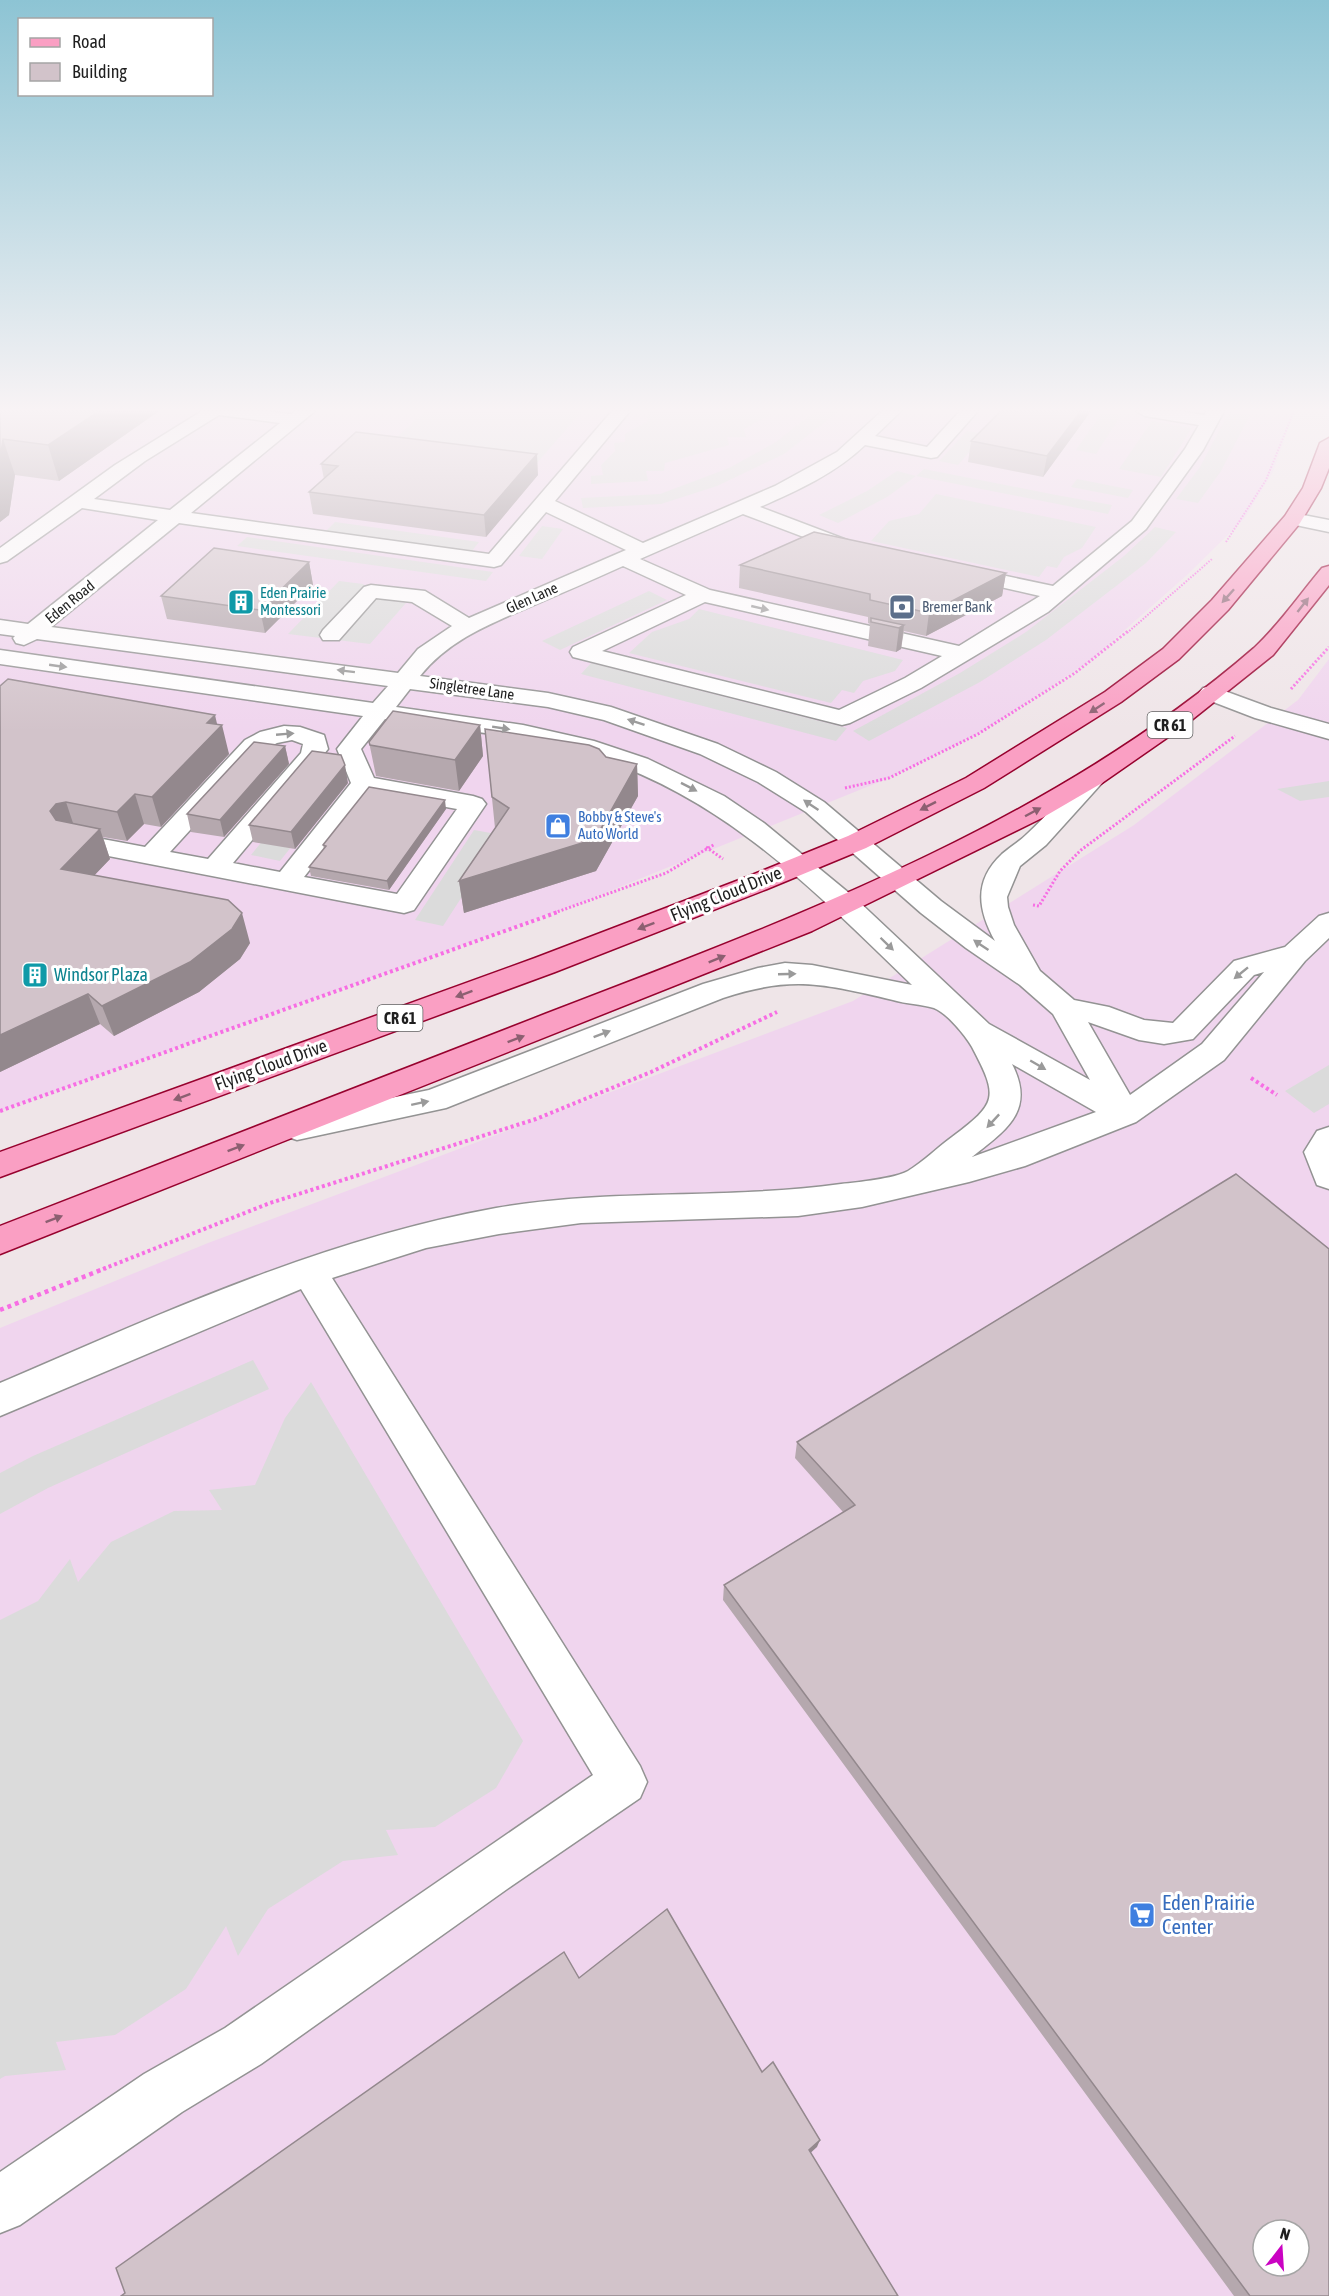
<svg xmlns="http://www.w3.org/2000/svg" width="1329" height="2296" viewBox="0 0 1329 2296" font-family="'Asap Condensed',sans-serif">
  <rect width="100%" height="100%" fill="#efe5e8"/>
  <path fill="#f0d5ee" fill-rule="evenodd" d="M0 411H1294L1273 472 1244 519 1187 575 1091 660 978 734 889 778 580 903 0 1111Z
    M1329 659V2296H0V1328L208 1243 853 1001 1134 825 1298 700ZM1263 2230H1299V2266H1263Z"/>
  <path fill="#dbdbdb" d="M425 411H582L530 471 381 452Z
    M647 411H768L770 415 744 429 746 437H727L729 445 665 463 664 471H646L648 481 591 484V476L603 475 601 465 615 451 614 443 625 442V434L648 421Z
    M815 411H839L784 454 717 486 661 504 583 508 581 498 660 494 729 468 776 442Z
    M1229 412 1250 415 1221 471 1198 503 1176 499 1200 467Z
    M1102 413 1121 415 1096 454 1076 450Z
    M1152 421 1192 428 1161 477 1119 469Z
    M967 431 985 434 958 465 939 461Z
    M924 469 1056 495 1112 505 1108 514 916 476 887 497 838 523 819 515 867 491 897 471 916 476Z
    M1077 479 1133 490 1128 498 1071 487Z
    M936 494 1096 527 1082 548 1064 557 1057 568 1047 566 1039 577 871 541 889 521 919 514Z
    M335 522 479 542 472 551 326 531Z
    M542 526 563 529 542 559 519 556Z
    M1155 527 1176 532 1146 563 1046 640 980 682 869 741 853 731 960 673 1026 632 1124 556Z
    M247 537 493 572 486 581 237 546Z
    M339 581 363 584 380 599 406 603 370 644 288 634Z
    M649 591 667 600 560 650 542 641Z
    M699 609 903 660 895 671 863 681 854 693 842 690 831 703 629 653 652 632 689 619Z
    M591 663 847 728 836 741 581 674Z
    M311 781 340 786 280 861 251 855Z
    M1329 781V797L1300 801 1277 789Z
    M474 830 502 835 443 926 415 920Z
    M1329 1065V1104L1314 1113 1285 1091Z
    M253 1360 269 1389 48 1488 0 1514V1473L33 1456Z
    M311 1382 523 1741 496 1788 435 1827 386 1830 398 1855 343 1861 268 1909 238 1956 226 1926 186 1989 115 2035 56 2042 66 2070 5 2076 0 2079V1620L38 1601 70 1559 78 1582 111 1542 174 1511 222 1510 209 1490 255 1485 285 1418Z"/>
  <g fill="none" stroke-linecap="round" stroke-linejoin="round">
    <defs>
      <path id="minor" d="M202 411H264L291 414 295 411H315L191 513 489 554 612 411H630L555 501 643 543 775 486 837 452 882 411H901L875 436 927 447 960 411H978L937 457 931 458 865 445C836 473 797 491 760 507L860 545 863 549 860 553H846L743 514 640 559 710 590 959 646 1040 596 952 576 949 572 952 568 959 566 1053 586 1132 521 1185 449 1199 425 1145 416 1136 411H1179L1204 415 1206 411H1224L1203 450 1146 529 1048 612 921 688 850 723 842 725 573 657 570 652 573 647 686 595 623 566C592 580 560 594 529 607 488 625 449 640 420 676L548 693 611 707 718 744 776 772 824 802 941 901 995 941C978 910 973 881 1002 854 1010 847 1020 841 1027 834 1048 815 1065 793 1084 773L1093 770 1102 773 1106 778 1102 783 1046 845 1020 866 1007 897 1008 907 1014 925 1040 971 1074 1000 1109 1007 1144 1020 1173 1023 1234 961 1285 947 1319 916 1329 913V938L1305 961 1224 1060 1136 1122 1025 1166 969 1182 862 1207 798 1216 581 1223 499 1234 426 1248 332 1278 640 1766 647 1782 640 1798 510 1887 261 2064 182 2112 20 2225 0 2233V2172L144 2074 225 2028 593 1775 301 1289 0 1416V1383C160 1314 323 1239 496 1208 610 1188 726 1200 841 1184 859 1182 893 1179 908 1171 923 1162 938 1147 952 1137 997 1103 999 1098 972 1047 965 1035 947 1013 934 1008 921 1004 906 1004 893 1000 824 984 792 975 723 998L446 1108 297 1140 285 1136 281 1128 285 1120 429 1090 703 984 758 968 785 963 812 965 912 985C812 888 717 790 578 752 515 734 449 729 385 719L361 749 374 778 473 796 482 799 486 804 414 910 404 913 67 848 63 842 67 836 76 834 145 847 245 740 260 732 284 726 300 727 324 735 328 749 233 863 280 872 351 783 337 749 363 716 0 664V650L373 703 388 686 37 639 24 645 16 643 13 638 15 636 0 634V620L28 624 158 520 82 508 7 561 0 563V548L115 465ZM219 415 280 423 170 510 94 499 145 461ZM546 512 626 550 469 618 425 591 371 585 364 587 323 630 320 635 323 640H339L376 598 412 602 452 626 418 649 398 673 51 627 179 523 494 567 501 565ZM705 602 942 656 905 678 839 710 602 651ZM410 689 548 707 604 720 700 754 758 782 806 812 921 913 966 948 1020 985 1053 1014 1090 1080 989 1024 855 898 764 823 724 796 648 759 594 741 523 725 396 707ZM292 740 303 744 301 753 208 859 170 852 263 750 277 743ZM370 793 457 809 397 894 304 877ZM1264 972 1202 1044 1130 1095 1088 1022 1139 1040 1164 1044 1193 1039 1254 975ZM1012 1064 1096 1112 972 1157C1006 1130 1036 1111 1012 1064Z
        M1293 513 1329 520V532L1286 523 1283 519Z
        M1211 686 1271 708 1329 724V739L1255 718 1203 698 1199 693 1203 688Z
        M1329 1127V1189L1317 1185 1304 1152 1317 1131Z"/>
      <path id="major" d="M1329 438V468L1321 488 1300 523 1228 610 1179 659 1121 702 984 788 866 848 767 889 555 972 0 1177V1152L535 958 747 877 848 836 966 778 1105 692 1163 649 1212 600 1285 516 1303 488 1320 443Z
        M1329 566V585L1273 655 1184 726 1102 783 1042 818 812 931 0 1254V1226C182 1155 364 1085 545 1014 792 919 1051 824 1254 648 1279 625 1300 594 1322 568Z"/>
    </defs>
    <use href="#minor" stroke="#939393" stroke-width="3"/>
    <use href="#major" stroke="#97022e" stroke-width="3"/>
    <path stroke="#f76ee4" stroke-width="2" stroke-dasharray="1.5 1.5" stroke-linecap="butt" d="M1226 542 1266 480 1294 411
      M1127 633 1212 559"/>
    <path stroke="#f76ee4" stroke-width="3" stroke-dasharray="2 2" stroke-linecap="butt" d="M1291 689 1329 647
      M845 788 889 778 978 734 1075 673 1128 631
      M706 847 723 859
      M1033 905 1039 906 1060 871 1081 850 1235 736
      M554 913 666 873 715 844"/>
    <path stroke="#f76ee4" stroke-width="4" stroke-dasharray="3 3" stroke-linecap="butt" d="M1251 1078 1277 1095
      M0 1111 558 912
      M103 1269 270 1203 536 1119 651 1072 777 1012"/>
    <path stroke="#f76ee4" stroke-width="4.5" stroke-dasharray="4 4" stroke-linecap="butt" d="M0 1310 106 1268"/>
    <use href="#minor" fill="#fff" fill-rule="evenodd"/>
    <use href="#major" fill="#fa9fc3" fill-rule="evenodd"/>
  </g>
  <path fill="#b5a8ae" d="M0 411H159L59 481 15 475 9 515 0 522Z
    M1091 411 1043 477 968 462 971 441Z
    M321 464 538 475 486 537 313 514 309 492 324 479Z
    M309 562 313 585 265 633 167 619 161 596Z
    M740 565 1006 573 1002 596 926 636 904 631 901 649 896 652 868 646 870 624 868 623V617L739 588Z
    M0 686 217 724 229 754 161 827 144 824 127 841 103 837 110 859 94 875 250 943 240 959 199 992 114 1036 100 1024 0 1072Z
    M480 725 483 756 459 791 376 776 369 742Z
    M485 729 637 764 638 796 596 871 464 913 459 881 495 828Z
    M285 746 289 764 224 837 191 832 187 814Z
    M348 783 295 849 253 842 249 825Z
    M446 809 389 890 311 876 309 867 324 849 323 845Z
    M1236 1174 1329 2296H1234L723 1600 724 1585 843 1512 795 1458 797 1442Z"/>
  <path fill="#93888d" d="M99 411H159L59 481 48 445Z
    M1081 411H1091L1043 477 1047 456Z
    M3 439 15 475 9 515 0 522V459Z
    M537 454 538 475 486 537 484 515Z
    M309 562 313 585 265 633 260 610Z
    M1006 573 1002 596 926 636 929 613Z
    M904 625 901 649 896 652 899 628Z
    M215 715 218 728 222 725 229 754 161 827 152 797 207 723Z
    M480 725 483 756 459 791 455 760Z
    M285 746 289 764 224 837 220 820Z
    M637 764 638 796 596 871 464 913 459 881Z
    M345 765 348 783 295 849 291 832Z
    M135 794 144 824 127 841 117 812Z
    M445 800 446 809 389 890 387 881Z
    M66 802 76 832 61 841 50 811 56 804Z
    M100 829 110 859 72 899 61 869Z
    M242 913 250 943 240 959 199 992 114 1036 102 1006Z
    M88 994 100 1024 0 1072V1035Z
    M820 2140 817 2147 806 2157 809 2150Z"/>
  <path fill="#d2c3ca" stroke="#93888d" stroke-width="1.5" fill-rule="evenodd" d="M0 411H99L48 445 3 439 0 459Z
    M1001 411H1081L1047 456 971 441Z
    M356 432 537 454 484 515 309 492 338 466 321 464Z
    M814 532 1006 573 929 613 870 600V594L740 565Z
    M214 548 309 562 260 610 161 596Z
    M871 618 904 625 899 628 871 622Z
    M8 679 215 715 207 723 222 725 152 797 135 794 117 812 66 802 56 804 50 811 56 820 100 829 61 869 228 900 242 913 232 929 190 962 102 1006 88 994 0 1035V686Z
    M393 711 480 725 455 760 370 745 369 742Z
    M485 729 589 745 599 749 606 757 637 764 595 839 459 881 509 808 492 797Z
    M254 742 285 746 220 820 187 814Z
    M312 751 341 755 345 765 291 832 249 825Z
    M369 787 445 800 387 881 309 867 326 846 323 845Z
    M1236 1174 1329 1249V2296H1250L724 1585 855 1505 797 1442ZM1263 2230H1299V2266H1263Z
    M667 1909 762 2072 773 2062 820 2140 809 2150 898 2296H121L125 2293 116 2268 564 1952 579 1978Z"/>
  <defs><path id="oneway-solid" d="M-6-.8H1V-3.2L6.5 0L1 3.2V.8H-6Z" transform="scale(1.5)"/></defs>
  <g fill="#8c5f71">
    <use href="#oneway-solid" transform="translate(1228 596) rotate(132)"/>
    <use href="#oneway-solid" transform="translate(1303 605) rotate(-52)"/>
    <use href="#oneway-solid" transform="translate(1097 708) rotate(147)"/>
    <use href="#oneway-solid" transform="translate(928 806) rotate(153)"/>
    <use href="#oneway-solid" transform="translate(1033 812) rotate(-28)"/>
    <use href="#oneway-solid" transform="translate(646 926) rotate(159)"/>
    <use href="#oneway-solid" transform="translate(717 959) rotate(-22)"/>
    <use href="#oneway-solid" transform="translate(464 994) rotate(160)"/>
    <use href="#oneway-solid" transform="translate(516 1039) rotate(-21)"/>
    <use href="#oneway-solid" transform="translate(182 1097) rotate(160)"/>
    <use href="#oneway-solid" transform="translate(236 1148) rotate(-21)"/>
    <use href="#oneway-solid" transform="translate(54 1219) rotate(-21)"/>
  </g>
  <g fill="#9a9a9a">
    <use href="#oneway-solid" transform="translate(760 608) rotate(13)"/>
    <use href="#oneway-solid" transform="translate(58 666) rotate(8)"/>
    <use href="#oneway-solid" transform="translate(346 671) rotate(-173)"/>
    <use href="#oneway-solid" transform="translate(636 722) rotate(-162)"/>
    <use href="#oneway-solid" transform="translate(501 728) rotate(9)"/>
    <use href="#oneway-solid" transform="translate(285 734) rotate(-5)"/>
    <use href="#oneway-solid" transform="translate(689 787) rotate(27)"/>
    <use href="#oneway-solid" transform="translate(811 805) rotate(-146)"/>
    <use href="#oneway-solid" transform="translate(887 944) rotate(44)"/>
    <use href="#oneway-solid" transform="translate(981 945) rotate(-146)"/>
    <use href="#oneway-solid" transform="translate(1241 973) rotate(141)"/>
    <use href="#oneway-solid" transform="translate(787 974) rotate(-2)"/>
    <use href="#oneway-solid" transform="translate(602 1034) rotate(-21)"/>
    <use href="#oneway-solid" transform="translate(1038 1065) rotate(30)"/>
    <use href="#oneway-solid" transform="translate(420 1103) rotate(-12)"/>
    <use href="#oneway-solid" transform="translate(993 1121) rotate(133)"/>
  </g>
  <linearGradient id="sky" x2="0" y2="1"><stop stop-color="#8dc4d4"/><stop offset="0.56" stop-color="#f8f3f5"/><stop offset="1" stop-color="#f8f3f5" stop-opacity="0"/></linearGradient>
  <rect width="1329" height="732" fill="url(#sky)"/>
  <defs>
    <symbol id="building-square" viewBox="-11 -11 22 22"><rect x="-9" y="-9" width="18" height="18" rx="4" fill="#0f9aa8" stroke="#fff"/><path d="M-4-6H4V6H1V3H-1V6H-4ZM-2.5-4.3h1.7v1.8h-1.7ZM.8-4.3h1.7v1.8H.8ZM-2.5-1h1.7V.8h-1.7ZM.8-1h1.7V.8H.8Z" fill="#fff"/></symbol>
    <symbol id="bank-square" viewBox="-11 -11 22 22"><rect x="-9" y="-9" width="18" height="18" rx="4" fill="#5c6f8a" stroke="#fff"/><path d="M-6-4H6V4H-6ZM0-2.3a2.3 2.3 0 1 0 0 4.6a2.3 2.3 0 1 0 0-4.6Z" fill="#fff"/></symbol>
    <symbol id="shop-square" viewBox="-11 -11 22 22"><rect x="-9" y="-9" width="18" height="18" rx="4" fill="#3f7fe0" stroke="#fff"/><path d="M-5-2.5h2.3a2.7 3.5 0 0 1 5.4 0H5L5.5 6h-11ZM-1.5-2.5h3a1.5 2.3 0 0 0-3 0Z" fill="#fff"/></symbol>
    <symbol id="supermarket-square" viewBox="-11 -11 22 22"><rect x="-9" y="-9" width="18" height="18" rx="4" fill="#3f7fe0" stroke="#fff"/><path d="M-6-5.5h2.5l.6 2H6L4.5 2H-2.5L-4.4-4H-6ZM-1.5 3.2a1.3 1.3 0 1 0 .1 0ZM3 3.2a1.3 1.3 0 1 0 .1 0Z" fill="#fff"/></symbol>
  </defs>
  <g fill-rule="evenodd">
    <use href="#building-square" x="226" y="587" width="30" height="30"/>
    <use href="#bank-square" x="887" y="592" width="30" height="30"/>
    <use href="#shop-square" x="543" y="811" width="30" height="30"/>
    <use href="#building-square" x="20" y="960" width="30" height="30"/>
    <use href="#supermarket-square" x="1127" y="1900" width="30" height="30"/>
  </g>
  <g text-anchor="middle" stroke-width="6" stroke-linejoin="round" paint-order="stroke">
    <g font-size="15" fill="#0d838f" stroke="#fff" text-anchor="start">
      <text x="260" y="598">Eden Prairie<tspan x="260" dy="17">Montessori</tspan></text>
    </g>
    <g font-size="15" fill="#1f1f1f" stroke="#fff">
      <text transform="translate(532 598) rotate(-24)" y="5">Glen Lane</text>
      <text transform="translate(70 602) rotate(-39)" y="5">Eden Road</text>
      <text transform="translate(472 689) rotate(8)" y="5">Singletree Lane</text>
    </g>
    <g font-size="15" fill="#4e5e75" stroke="#fff" text-anchor="start">
      <text x="922" y="612">Bremer Bank</text>
    </g>
    <g font-size="15" fill="#366cbe" stroke="#fff" text-anchor="start">
      <text x="578" y="822">Bobby &amp; Steve's<tspan x="578" dy="17">Auto World</tspan></text>
    </g>
    <g fill="#fff" stroke="#626262" stroke-width="1.5">
      <rect x="1147.5" y="712" width="45" height="26" rx="4.5"/>
      <rect x="377.5" y="1005" width="45" height="26" rx="4.5"/>
    </g>
    <g font-size="16" font-weight="bold" fill="#1f1f1f">
      <text x="1170" y="731">CR 61</text>
      <text x="400" y="1024">CR 61</text>
    </g>
    <g font-size="18" fill="#1f1f1f" stroke="#fff">
      <text transform="translate(726 894) rotate(-22)" y="6">Flying Cloud Drive</text>
      <text transform="translate(271 1065) rotate(-20)" y="6">Flying Cloud Drive</text>
    </g>
    <g font-size="18" fill="#0d838f" stroke="#fff" text-anchor="start">
      <text x="54" y="981">Windsor Plaza</text>
    </g>
    <g font-size="21" fill="#366cbe" stroke="#fff" text-anchor="start">
      <text x="1162" y="1910">Eden Prairie<tspan x="1162" dy="24">Center</tspan></text>
    </g>
  </g>
  <rect x="18" y="18" width="195" height="78" fill="#ffffff" stroke="#a5a5a5" stroke-width="1.5"/>
  <rect x="30" y="38" width="30" height="9" fill="#fa9fc3" stroke="#a5a5a5" stroke-width="1.5"/>
  <text x="72" y="48" font-size="18" fill="#1f1f1f">Road</text>
  <rect x="30" y="63" width="30" height="18" fill="#d2c3ca" stroke="#a5a5a5" stroke-width="1.5"/>
  <text x="72" y="78" font-size="18" fill="#1f1f1f">Building</text>
  <g transform="translate(1281 2248) rotate(17)"><circle r="28" fill="#ffffff" stroke="#a5a5a5" stroke-width="1.5"/>
  <path d="M0-4.5L10 22L0 15L-10 22Z" fill="#ca03c2"/>
  <text y="-9" font-size="16" font-weight="bold" text-anchor="middle" fill="#1f1f1f">N</text>
  </g>
</svg>
